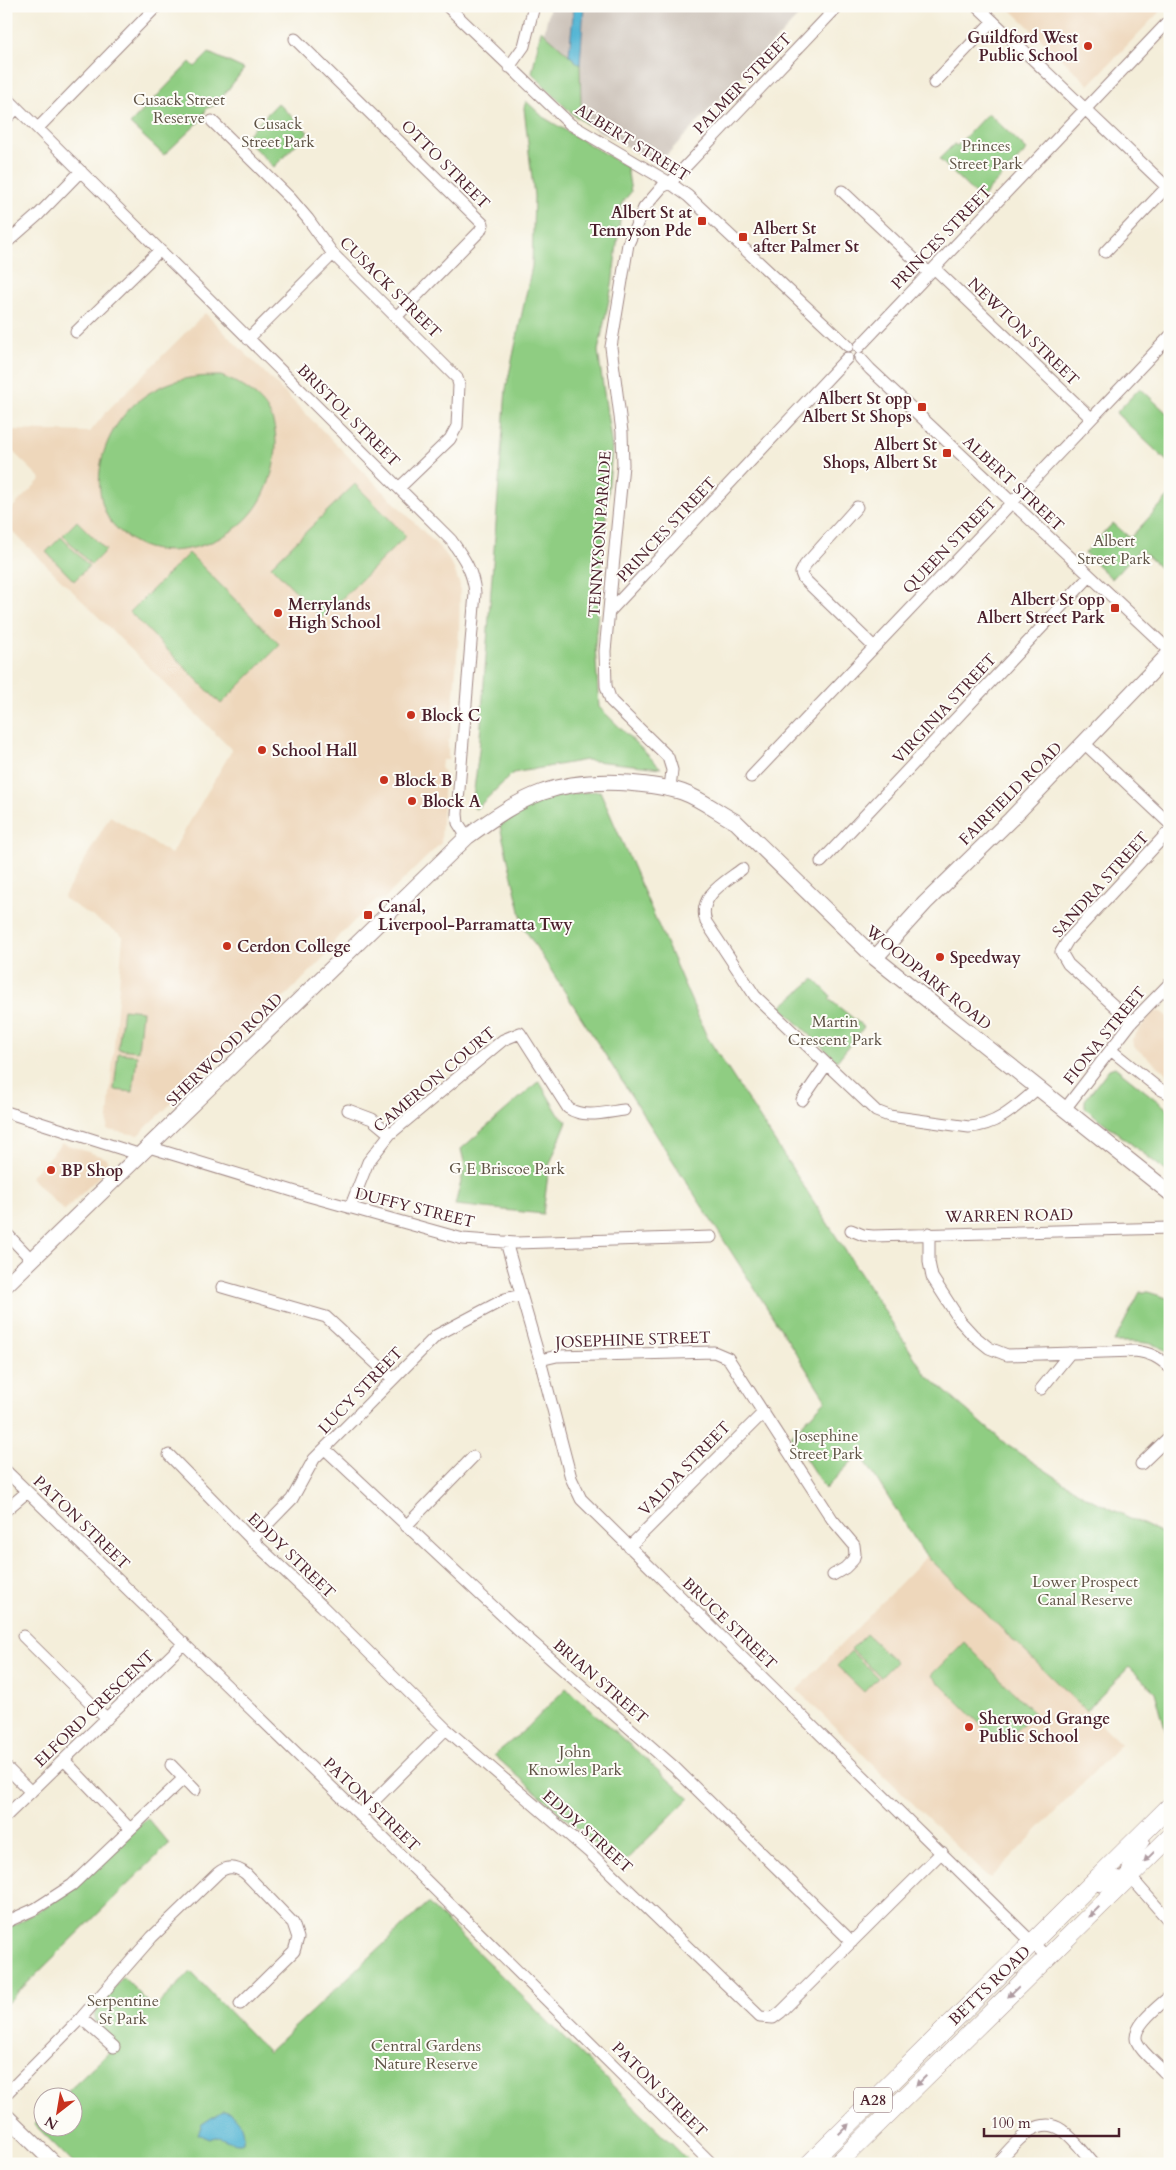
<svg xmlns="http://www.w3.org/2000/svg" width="1176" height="2170" viewBox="0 0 1176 2170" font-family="Cardo,serif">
  <rect width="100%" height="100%" fill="#fdfcf7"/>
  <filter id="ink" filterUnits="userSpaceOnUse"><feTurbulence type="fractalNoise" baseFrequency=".02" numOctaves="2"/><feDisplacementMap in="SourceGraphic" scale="10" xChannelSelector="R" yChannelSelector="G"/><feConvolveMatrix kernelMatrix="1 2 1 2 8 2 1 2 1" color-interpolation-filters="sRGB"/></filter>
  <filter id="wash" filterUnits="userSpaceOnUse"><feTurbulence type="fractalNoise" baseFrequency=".0096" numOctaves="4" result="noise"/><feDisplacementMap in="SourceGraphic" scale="20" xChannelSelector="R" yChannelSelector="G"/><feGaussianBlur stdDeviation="1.12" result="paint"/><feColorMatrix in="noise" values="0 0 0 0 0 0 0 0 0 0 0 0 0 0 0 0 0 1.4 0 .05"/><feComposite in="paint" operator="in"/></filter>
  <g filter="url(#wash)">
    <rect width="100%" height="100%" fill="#f4eeda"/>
    <path fill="#eed7bb" d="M1007 6H1165L1089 85Z
      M205 313 445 553 454 569 460 585 459 634 450 740H448V760H442L441 770 444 771 441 843 384 899 375 901 336 939 328 953 299 983 138 1135 107 1130 123 936 63 898 110 816 171 854 232 750 6 525V514L41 479 6 445V429L12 427V430L90 432 107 411Z
      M1153 1011 1162 1012 1170 1018V1076L1133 1046 1132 1039Z
      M62 1143 106 1158 109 1167 64 1211 30 1177Z
      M927 1556 1121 1744 990 1879 797 1690Z"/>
    <path fill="#ccc2b9" d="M550 6H808L658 164 588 125 581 104 580 65 544 33Z"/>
    <path fill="#8fcd82" stroke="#6c7656" d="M541 30 580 65 581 104 588 125 571 113 532 73Z
      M209 53 244 69 216 105 207 108 200 121 164 155 130 124 190 62 195 67Z
      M526 101 543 117 627 167 631 192 622 203 612 286 598 351 612 448 595 645 599 707 661 768 586 760 513 773 476 809 472 806 479 750 506 389 532 266 534 196 524 108Z
      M278 103 308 132 274 167 244 138Z
      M988 113 1027 150 980 199 939 159 954 144 957 146Z
      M221 376C236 382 250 389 262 402 288 430 274 488 251 514 226 544 169 563 134 542 124 535 113 527 107 516 84 466 116 404 165 385 184 377 201 376 221 376Z
      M1140 388 1170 416V464L1116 413Z
      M355 484 406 536 322 618 271 566Z
      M1170 495V562L1163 570 1140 549 1112 579 1085 553 1113 523 1130 538Z
      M77 521 106 550 91 565 63 535Z
      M61 537 89 566 74 581 46 552Z
      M189 553 280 645 221 704 130 612Z
      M600 791 707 1037 926 1375 1007 1445 1086 1497 1170 1537V1747L1155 1692 1129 1667 1086 1711 923 1552 860 1453 825 1489 791 1436 826 1400 524 928 500 826C527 800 564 793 600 791Z
      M814 979 831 996 829 999 864 1027 837 1061 781 1007Z
      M123 1009 142 1011 138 1051 118 1049Z
      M118 1053 137 1055 133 1092 114 1090Z
      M1115 1067 1170 1111V1174L1085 1108V1100L1109 1069Z
      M539 1081 559 1115 567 1121 549 1166 543 1214 455 1205 465 1166 461 1149Z
      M1140 1292H1148L1170 1299V1353C1153 1340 1134 1342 1114 1342Z
      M866 1634 896 1662 881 1677 851 1649Z
      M964 1642 1034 1713 1001 1745 931 1675Z
      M851 1651 878 1678 864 1692 837 1666Z
      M566 1688 689 1798 620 1866 494 1755 527 1728Z
      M147 1818 169 1844 6 2004V1927L12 1926 52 1903Z
      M428 1903 692 2164H74L34 2124 42 2116V2128H72V2098L62 2097 117 2045 97 2025 94 2015 100 2005 123 1977 154 2008 191 1972 268 2052Z"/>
    <path fill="#55b6d4" stroke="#506a80" d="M574 6H584L580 65 569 55Z
      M222 2111C238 2112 244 2128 243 2142 230 2147 221 2132 210 2139L198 2134 202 2124Z"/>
  </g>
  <g filter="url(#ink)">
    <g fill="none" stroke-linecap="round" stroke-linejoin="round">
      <defs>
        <path id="minor" d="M447 6 570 124 670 183 688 196 848 346
          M977 6 1170 190
          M295 39 483 224 480 231 397 316
          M509 67 524 46 534 6
          M934 83 993 21
          M6 97 451 540C464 558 473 571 475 593L457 814 458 823 467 837
          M6 119 17 108
          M212 121 291 199 308 219 333 254 457 378 459 385 457 426 450 439 399 488
          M38 128 157 6
          M842 191 929 273
          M6 243 39 214 81 171
          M1105 252 1167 187
          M934 268 1091 418
          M76 332 159 251
          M248 339 333 254
          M859 347 1170 20
          M860 358 870 369 1170 651
          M857 507 805 565 801 573 803 578 874 647
          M610 611 847 358
          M1084 743 1170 824
          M751 777 1170 336
          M670 788 672 770 668 757 611 701 606 686 605 651 623 465 622 432 611 347 628 244 644 208 662 187 670 183 838 6
          M821 862 1090 576
          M742 869C725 882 697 896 706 922L755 996 876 1111 889 1116 969 1127C997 1126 1017 1106 1038 1088
          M1132 1022 1068 964 1061 952 1068 940 1170 830
          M1112 1051 1158 1088 1170 1094
          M802 1100 826 1065
          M1065 1109 1132 1022 1170 983
          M348 1110 372 1119 390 1134
          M6 1112 141 1155
          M149 1147 309 1196 463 1239 516 1243 711 1237
          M350 1208 368 1162 390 1134 503 1040 520 1033 568 1108C584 1119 607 1112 624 1110
          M851 1230 863 1235 873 1236 1170 1228
          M6 1233 32 1260
          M929 1233V1262L932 1277 961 1322 973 1335 989 1348 1007 1355 1135 1351C1150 1353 1159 1357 1170 1368
          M506 1242 540 1360 571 1478 581 1499 1048 1958
          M222 1287 326 1317 393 1379
          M540 1360 557 1356 714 1352 728 1358 832 1519 854 1545 855 1554 853 1560 845 1568 833 1575
          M1041 1389 1070 1353
          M325 1449 517 1629 674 1767 852 1942
          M169 1455 252 1540 322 1606 446 1729 589 1852 760 2017 773 2018 781 2012 942 1852
          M1141 1464 1170 1436
          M6 1471 360 1815 712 2164
          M6 1510 27 1492
          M406 1526 473 1457
          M252 1540 292 1499 314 1459 437 1335 505 1299 521 1295
          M629 1547 764 1412
          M23 1636 107 1719
          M64 1760 130 1829
          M171 1765 195 1790
          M6 1767 31 1792
          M360 1815 446 1729
          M6 1816 184 1643
          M1144 1841 1130 1861 1127 1873 1170 1922
          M1100 1886 1113 1876 1129 1878
          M6 1922 35 1909 72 1885 184 1778
          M81 2018 114 2047
          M1164 2072C1156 2063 1142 2053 1137 2042 1130 2027 1160 2005 1170 1996
          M6 2094 81 2018 152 1937 218 1873C228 1865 237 1867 246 1874L293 1923 298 1938 294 1951 240 2004
          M996 2164C1012 2148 1036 2112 1062 2130 1074 2138 1084 2153 1094 2164"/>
        <path id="secondary" d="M875 958 925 903 1011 819 1170 653
          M6 1285 467 837C524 795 556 778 629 783 647 785 665 786 682 792 702 799 718 813 736 822L875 958 1170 1193
          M6 2116 55 2164"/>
        <path id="trunk" d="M809 2164 1170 1806
          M837 2164 1170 1837"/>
      </defs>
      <use href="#minor" stroke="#9f8682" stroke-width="13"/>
      <use href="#secondary" stroke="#9f8682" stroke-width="17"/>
      <use href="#trunk" stroke="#9f8682" stroke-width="19"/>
      <use href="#minor" stroke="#fff" stroke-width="11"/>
      <use href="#secondary" stroke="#fff" stroke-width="15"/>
      <use href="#trunk" stroke="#fff" stroke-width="18"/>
    </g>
    <defs><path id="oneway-solid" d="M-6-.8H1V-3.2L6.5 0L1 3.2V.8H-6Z" transform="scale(1.25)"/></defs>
    <g fill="#ae9aa0">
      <use href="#oneway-solid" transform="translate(1149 1857) rotate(135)"/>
      <use href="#oneway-solid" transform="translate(1094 1912) rotate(135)"/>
      <use href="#oneway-solid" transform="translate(1013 1992) rotate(136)"/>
      <use href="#oneway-solid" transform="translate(921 2081) rotate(135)"/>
      <use href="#oneway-solid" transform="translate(844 2129) rotate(-45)"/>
    </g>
  </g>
  <g fill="#c8321e" stroke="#fdfcf7" stroke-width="2">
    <circle cx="1088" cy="46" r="5"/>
    <rect x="697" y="216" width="10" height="10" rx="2.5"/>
    <rect x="738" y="232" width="10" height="10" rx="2.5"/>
    <rect x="917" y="402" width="10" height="10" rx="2.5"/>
    <rect x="942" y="448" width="10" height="10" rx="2.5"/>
    <rect x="1110" y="603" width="10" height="10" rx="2.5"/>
    <circle cx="278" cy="613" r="5"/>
    <circle cx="411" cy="715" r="5"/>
    <circle cx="262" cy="750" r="5"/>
    <circle cx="384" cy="780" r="5"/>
    <circle cx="412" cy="801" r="5"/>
    <rect x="363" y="910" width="10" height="10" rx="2.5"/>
    <circle cx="227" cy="946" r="5"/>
    <circle cx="940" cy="957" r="5"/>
    <circle cx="51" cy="1170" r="5"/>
    <circle cx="969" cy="1727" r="5"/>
  </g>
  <g text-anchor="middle" stroke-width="4" stroke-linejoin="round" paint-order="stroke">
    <rect fill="#fdfcf7" stroke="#806168" stroke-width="1" x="854" y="2087.5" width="38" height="25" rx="4"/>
    <g font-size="15" font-weight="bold" fill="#4a1f2b">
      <text x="873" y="2105">A28</text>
    </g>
    <g font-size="16" font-weight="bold" fill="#4a1f2b" stroke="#fdfcf7" text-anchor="start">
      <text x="1078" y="43" text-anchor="end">Guildford West<tspan x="1078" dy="18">Public School</tspan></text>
      <text x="692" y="218" text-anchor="end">Albert St at<tspan x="692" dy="18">Tennyson Pde</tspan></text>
      <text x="753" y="234">Albert St<tspan x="753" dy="18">after Palmer St</tspan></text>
      <text x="912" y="404" text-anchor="end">Albert St opp<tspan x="912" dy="18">Albert St Shops</tspan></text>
      <text x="937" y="450" text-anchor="end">Albert St<tspan x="937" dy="18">Shops, Albert St</tspan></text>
      <text x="1105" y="605" text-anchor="end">Albert St opp<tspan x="1105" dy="18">Albert Street Park</tspan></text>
      <text x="288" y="610">Merrylands<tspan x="288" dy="18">High School</tspan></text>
      <text x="421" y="721">Block C</text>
      <text x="272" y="756">School Hall</text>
      <text x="394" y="786">Block B</text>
      <text x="422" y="807">Block A</text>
      <text x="378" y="912">Canal,<tspan x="378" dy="18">Liverpool-Parramatta Twy</tspan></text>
      <text x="237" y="952">Cerdon College</text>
      <text x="950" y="963">Speedway</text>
      <text x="61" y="1176">BP Shop</text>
      <text x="979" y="1724">Sherwood Grange<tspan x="979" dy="18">Public School</tspan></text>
    </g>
    <g font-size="16" fill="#4a1f2b" stroke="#fdfcf7">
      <text transform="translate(742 83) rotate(-46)" y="6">PALMER STREET</text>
      <text transform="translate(633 142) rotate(32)" y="6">ALBERT STREET</text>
      <text transform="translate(446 164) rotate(45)" y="6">OTTO STREET</text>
      <text transform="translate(941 237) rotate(-46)" y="6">PRINCES STREET</text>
      <text transform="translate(391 287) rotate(45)" y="6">CUSACK STREET</text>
      <text transform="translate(1024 331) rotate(44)" y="6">NEWTON STREET</text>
      <text transform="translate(349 415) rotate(45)" y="6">BRISTOL STREET</text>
      <text transform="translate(1014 483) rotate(43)" y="6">ALBERT STREET</text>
      <text transform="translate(666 529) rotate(-47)" y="6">PRINCES STREET</text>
      <text transform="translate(599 534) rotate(-86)" y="6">TENNYSON PARADE</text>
      <text transform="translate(949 545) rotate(-46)" y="6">QUEEN STREET</text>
      <text transform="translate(944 708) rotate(-47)" y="6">VIRGINIA STREET</text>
      <text transform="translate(1010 793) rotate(-45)" y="6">FAIRFIELD ROAD</text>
      <text transform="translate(1100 884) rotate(-48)" y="6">SANDRA STREET</text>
      <text transform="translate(929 977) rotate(39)" y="6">WOODPARK ROAD</text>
      <text transform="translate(1104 1035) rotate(-51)" y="6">FIONA STREET</text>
      <text transform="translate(224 1049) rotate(-44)" y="6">SHERWOOD ROAD</text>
      <text transform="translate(434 1079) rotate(-40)" y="6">CAMERON COURT</text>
      <text transform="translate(415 1207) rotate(14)" y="6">DUFFY STREET</text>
      <text transform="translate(1009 1215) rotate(-1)" y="6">WARREN ROAD</text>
      <text transform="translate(633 1339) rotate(-2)" y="6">JOSEPHINE STREET</text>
      <text transform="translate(360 1390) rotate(-46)" y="6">LUCY STREET</text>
      <text transform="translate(684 1468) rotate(-46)" y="6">VALDA STREET</text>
      <text transform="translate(82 1522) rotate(44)" y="6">PATON STREET</text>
      <text transform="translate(292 1555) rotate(44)" y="6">EDDY STREET</text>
      <text transform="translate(730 1623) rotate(44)" y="6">BRUCE STREET</text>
      <text transform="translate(601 1681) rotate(41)" y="6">BRIAN STREET</text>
      <text transform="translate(94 1708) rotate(-44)" y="6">ELFORD CRESCENT</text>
      <text transform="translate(372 1804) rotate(44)" y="6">PATON STREET</text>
      <text transform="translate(588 1831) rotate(42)" y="6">EDDY STREET</text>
      <text transform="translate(989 1985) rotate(-44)" y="6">BETTS ROAD</text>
      <text transform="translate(660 2089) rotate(45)" y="6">PATON STREET</text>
    </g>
    <g font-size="16" fill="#5f5345" stroke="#fdfcf7">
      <text x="179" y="105">Cusack Street<tspan x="179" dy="18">Reserve</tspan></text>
      <text x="278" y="129">Cusack<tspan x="278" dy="18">Street Park</tspan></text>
      <text x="986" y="151">Princes<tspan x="986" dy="18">Street Park</tspan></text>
      <text x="1114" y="546">Albert<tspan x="1114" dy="18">Street Park</tspan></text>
      <text x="835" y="1027">Martin<tspan x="835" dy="18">Crescent Park</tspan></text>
      <text x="507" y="1174">G E Briscoe Park</text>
      <text x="826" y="1441">Josephine<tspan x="826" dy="18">Street Park</tspan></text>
      <text x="1085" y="1587">Lower Prospect<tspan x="1085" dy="18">Canal Reserve</tspan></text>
      <text x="575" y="1757">John<tspan x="575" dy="18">Knowles Park</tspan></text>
      <text x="123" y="2006">Serpentine<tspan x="123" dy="18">St Park</tspan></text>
      <text x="426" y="2051">Central Gardens<tspan x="426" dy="18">Nature Reserve</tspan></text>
    </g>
  </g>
  <rect width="1176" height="2170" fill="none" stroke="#fdfcf7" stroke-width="25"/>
  <g transform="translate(58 2112) rotate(211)"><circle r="24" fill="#fdfcf7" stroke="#b5a4a5"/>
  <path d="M0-4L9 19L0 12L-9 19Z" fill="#c8321e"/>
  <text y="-8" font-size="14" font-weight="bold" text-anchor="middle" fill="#4a1f2b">N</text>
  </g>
  <path d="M984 2128v8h135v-8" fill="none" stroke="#4a1f2b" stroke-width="2.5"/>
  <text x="991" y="2128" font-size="15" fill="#4a1f2b" stroke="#fdfcf7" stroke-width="4" paint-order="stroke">100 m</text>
</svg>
